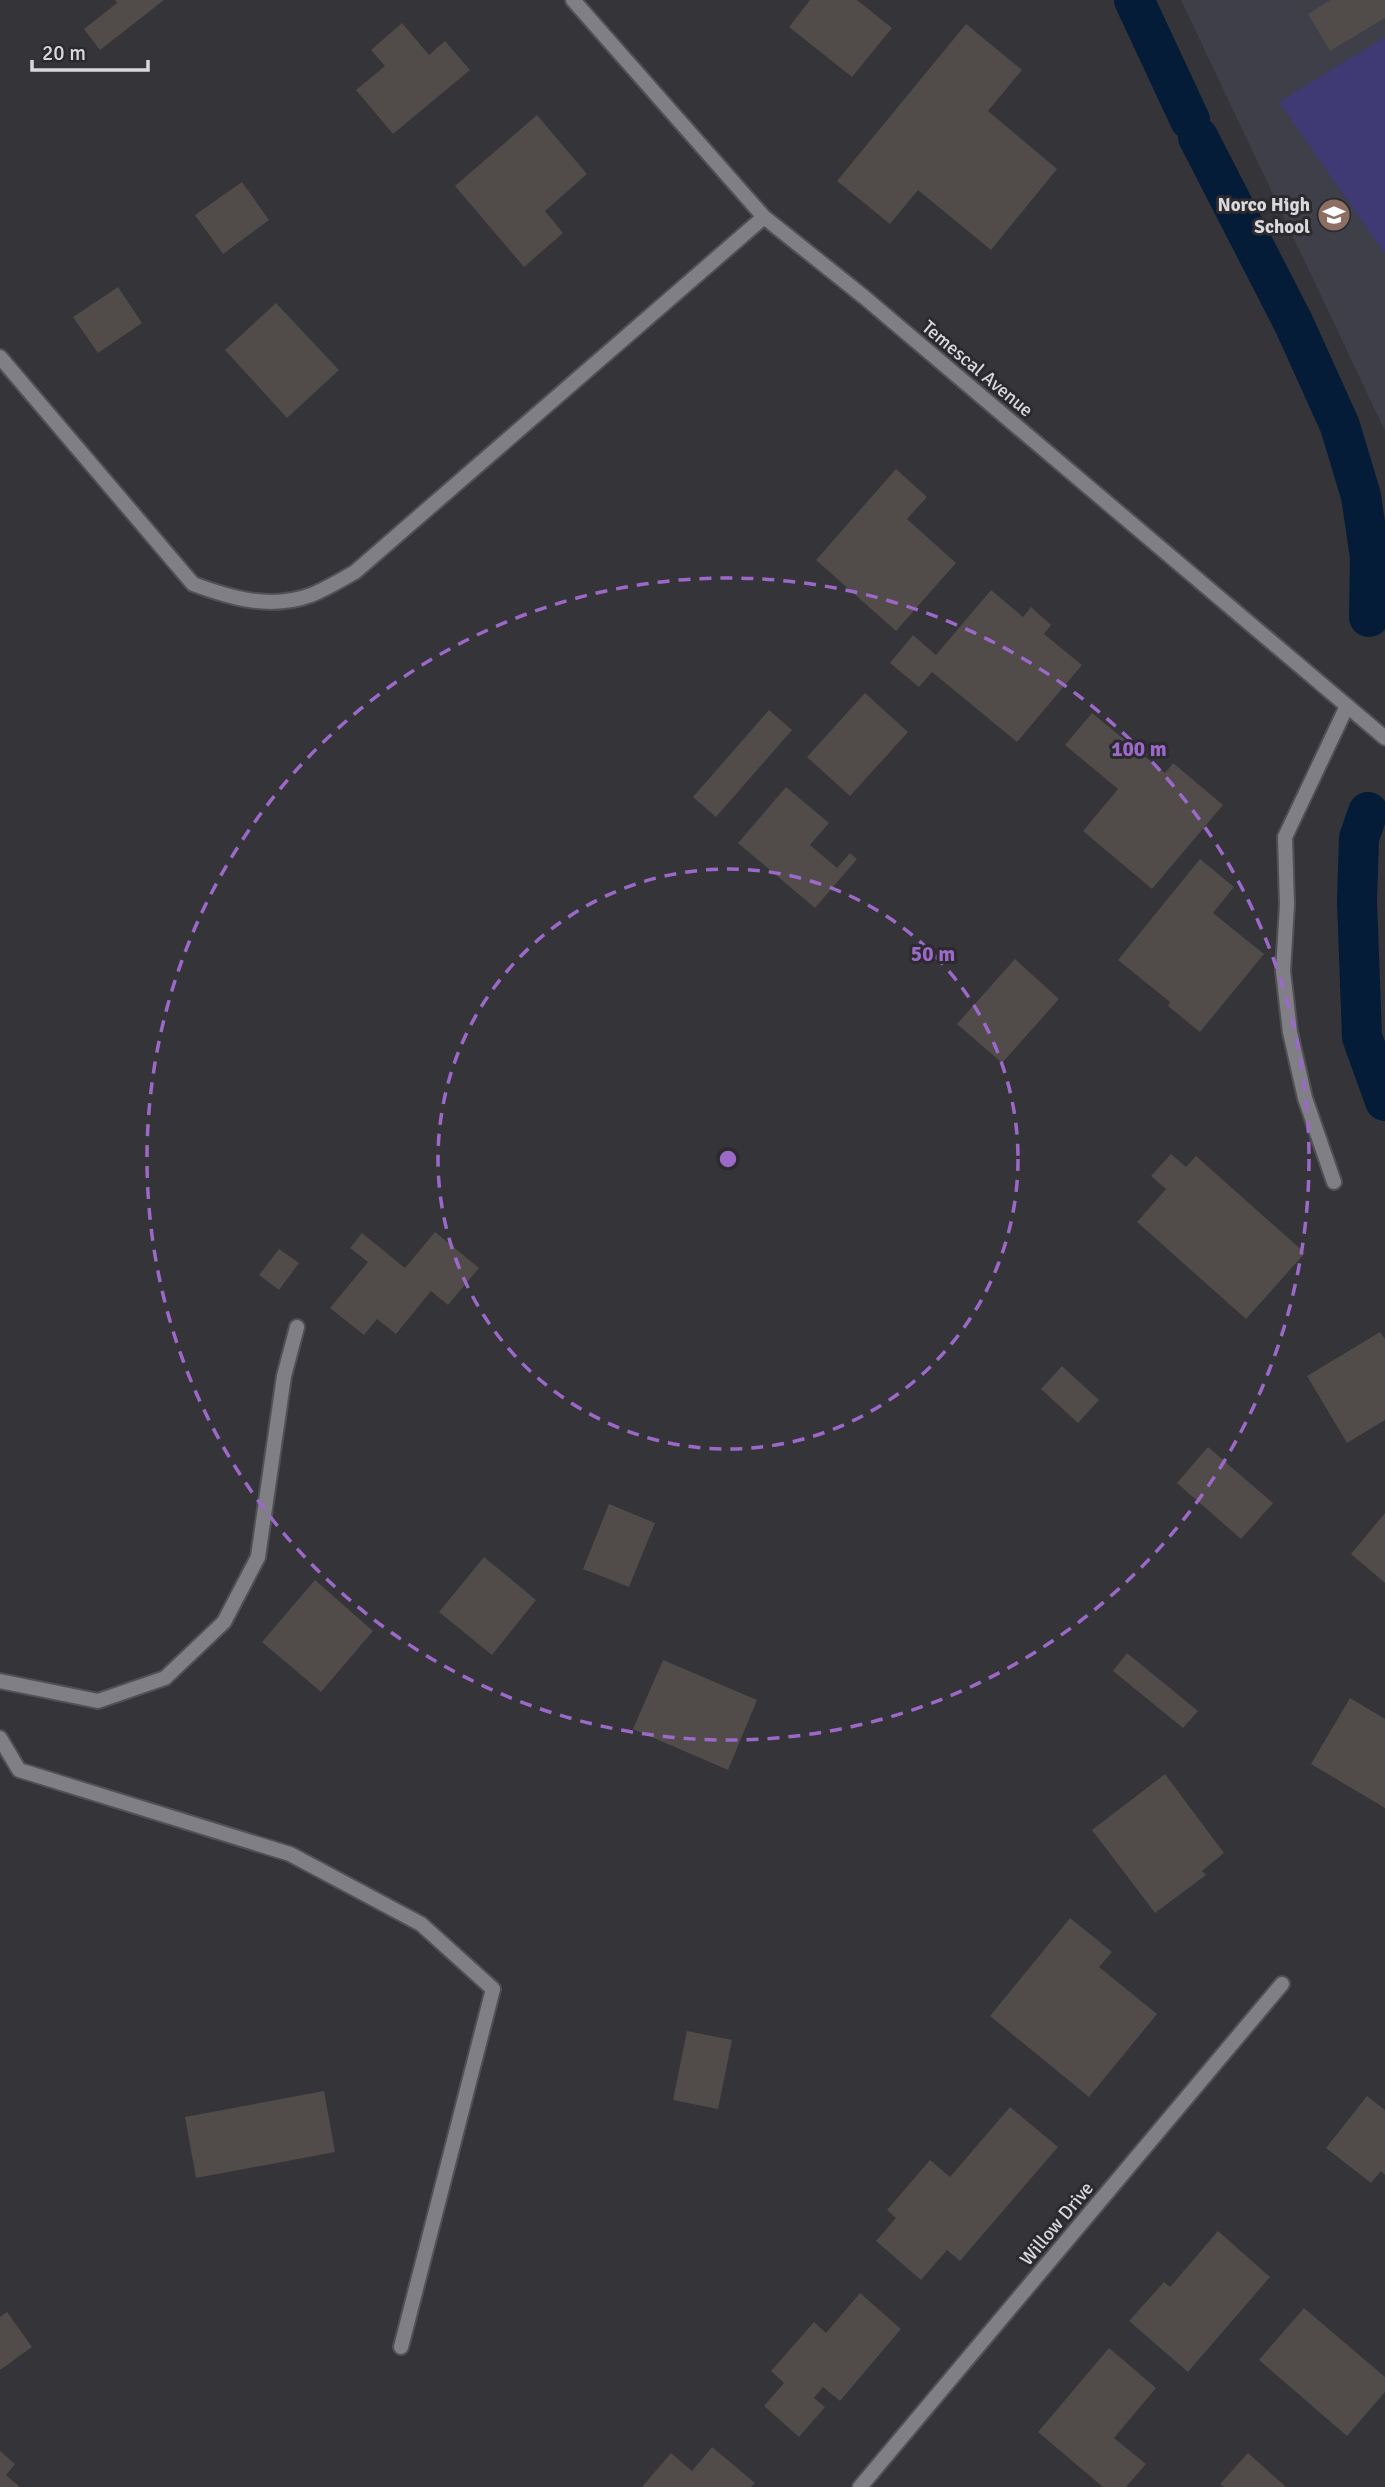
<svg xmlns="http://www.w3.org/2000/svg" width="1385" height="2487" viewBox="0 0 1385 2487" font-family="Signika,sans-serif">
  <rect width="100%" height="100%" fill="#343439"/>
  <path fill="#3e3f49" d="M1181 0H1385V431Z"/>
  <path fill="#3f3974" d="M1385 37V254L1279 102Z"/>
  <g fill="none" stroke-linecap="round" stroke-linejoin="round">
    <path stroke="#041c37" stroke-width="40" d="M1134 0 1190 120
      M1198 137 1294 324 1340 426 1361 496 1370 557 1369 617
      M1368 812 1359 838 1357 901 1362 1037 1385 1101"/>
  </g>
  <path fill="#514b4a" d="M115 0H164L100 50 84 29 117 3Z
    M810 0H857L892 28 852 77 789 27Z
    M1330 0H1385V18L1330 51 1308 14Z
    M402 23 429 55 445 41 470 70 393 134 356 90 385 66 371 50Z
    M966 24 1022 70 988 111 1057 169 991 250 918 190 890 224 837 181Z
    M537 115 587 174 545 211 563 233 524 267 455 186Z
    M242 182 269 220 223 254 195 215Z
    M118 287 142 323 98 353 73 317Z
    M276 303 339 370 287 418 225 350Z
    M896 469 927 497 907 519 956 563 896 631 816 560Z
    M991 590 1023 617 1031 607 1051 625 1044 634 1082 665 1017 742 932 672 919 687 890 663 913 635 936 655Z
    M865 693 908 732 850 796 807 757Z
    M769 710 792 730 716 817 693 797Z
    M1092 713 1165 773 1173 763 1223 805 1152 889 1083 831 1118 789 1065 745Z
    M786 787 829 823 810 845 837 868 850 853 857 859 815 908 738 843Z
    M1200 859 1234 887 1213 913 1264 954 1200 1032 1168 1006 1170 1002 1118 960Z
    M1015 959 1059 999 1002 1063 957 1024Z
    M1171 1154 1186 1167 1196 1156 1305 1253 1246 1319 1137 1222 1166 1189 1151 1176Z
    M435 1232 479 1268 448 1305 431 1291 396 1334 377 1319 364 1335 330 1308 368 1262 350 1248 362 1233 405 1268Z
    M279 1249 299 1263 279 1290 259 1275Z
    M1380 1332 1385 1339V1420L1347 1443 1307 1376Z
    M1062 1366 1099 1400 1078 1423 1041 1389Z
    M1208 1447 1273 1503 1241 1539 1177 1483Z
    M609 1504 655 1523 629 1587 583 1569Z
    M1385 1513V1583L1351 1554Z
    M484 1557 536 1600 492 1655 439 1612Z
    M315 1580 373 1631 321 1692 262 1642Z
    M1127 1653 1198 1711 1183 1728 1113 1671Z
    M663 1660 757 1700 728 1770 633 1729Z
    M1350 1698 1385 1719V1808L1311 1764Z
    M1165 1774 1224 1853 1202 1871 1206 1875 1155 1913 1092 1830Z
    M1070 1918 1112 1952 1099 1967 1157 2014 1089 2097 990 2016Z
    M687 2031 732 2040 718 2109 673 2100Z
    M324 2091 335 2152 196 2178 185 2117Z
    M1367 2096 1385 2110V2175L1381 2171 1371 2183 1326 2148Z
    M1010 2107 1058 2147 960 2261 947 2250 921 2280 876 2241 896 2218 887 2210 930 2160 950 2177Z
    M1218 2231 1270 2277 1188 2372 1129 2321 1164 2282 1170 2287Z
    M860 2293 901 2329 840 2401 823 2387 814 2398 825 2407 799 2437 764 2406 784 2383 771 2371 814 2322 826 2333Z
    M1304 2308 1385 2377V2392L1347 2436 1259 2360Z
    M7 2312 32 2347 0 2370V2317Z
    M1109 2348 1156 2388 1114 2438 1146 2464 1126 2487H1103L1038 2432Z
    M712 2447 755 2483 751 2487H642L671 2453 692 2471Z
    M0 2451 15 2464 6 2475 20 2487H0Z
    M1248 2453 1286 2487H1224L1220 2484Z"/>
  <g fill="none" stroke-linecap="round" stroke-linejoin="round">
    <defs>
      <path id="lane" d="M0 357 193 584C231 598 270 610 311 595 326 589 341 580 355 572L764 217
        M1334 1182 1305 1098 1290 1032 1283 971 1287 905 1285 837 1347 706
        M0 1681 98 1701 165 1678 224 1622 258 1557 284 1376 297 1327
        M0 1738 19 1770 290 1854 421 1924 493 1989 401 2347"/>
      <path id="street" d="M573 0 764 217 864 297 1385 738
        M860 2487 1282 1984"/>
    </defs>
    <use href="#lane" stroke="#515155" stroke-width="18"/>
    <use href="#street" stroke="#515155" stroke-width="18"/>
    <use href="#lane" stroke="#7f7f85" stroke-width="14"/>
    <use href="#street" stroke="#7f7f85" stroke-width="14"/>
  </g>
  <g fill="none" stroke="#9c69c9" stroke-width="3.5" stroke-dasharray="12 9">
    <circle cx="728" cy="1159" r="290"/>
    <circle cx="728" cy="1159" r="581"/>
  </g>
  <defs>
    <symbol id="school-disc" viewBox="-11 -11 22 22"><circle r="9.5" fill="#8d6e63" stroke="#2a2a2f"/><path d="M0-5L7-2L0 1L-7-2ZM-4 1L0 2.5L4 1V4Q0 6-4 4Z" fill="#fff"/></symbol>
  </defs>
  <g fill-rule="evenodd">
    <use href="#school-disc" x="1315" y="196" width="38" height="38"/>
  </g>
  <g text-anchor="middle" stroke-width="6" stroke-linejoin="round" paint-order="stroke">
    <g font-size="19" font-weight="bold" fill="#d9d9dc" stroke="#2a2a2f" text-anchor="end">
      <text x="1310" y="211">Norco High<tspan x="1310" dy="22">School</tspan></text>
    </g>
    <g font-size="19" fill="#d9d9dc" stroke="#2a2a2f">
      <text transform="translate(978 368) rotate(40)" y="7">Temescal Avenue</text>
      <text transform="translate(1056 2223) rotate(-50)" y="7">Willow Drive</text>
    </g>
  </g>
  <circle cx="728" cy="1159" r="10" fill="#9c69c9" stroke="#2a2a2f" stroke-width="3.5"/>
  <g font-size="21" text-anchor="middle" font-weight="bold" fill="#9c69c9" stroke="#2a2a2f" stroke-width="6" stroke-linejoin="round" paint-order="stroke">
    <text x="1139" y="756">100 m</text>
    <text x="933" y="961">50 m</text>
  </g>
  <path d="M32 60v10h116v-10" fill="none" stroke="#d9d9dc" stroke-width="3.5"/>
  <text x="42" y="60" font-size="21" fill="#d9d9dc" stroke="#2a2a2f" stroke-width="5" paint-order="stroke">20 m</text>
</svg>
